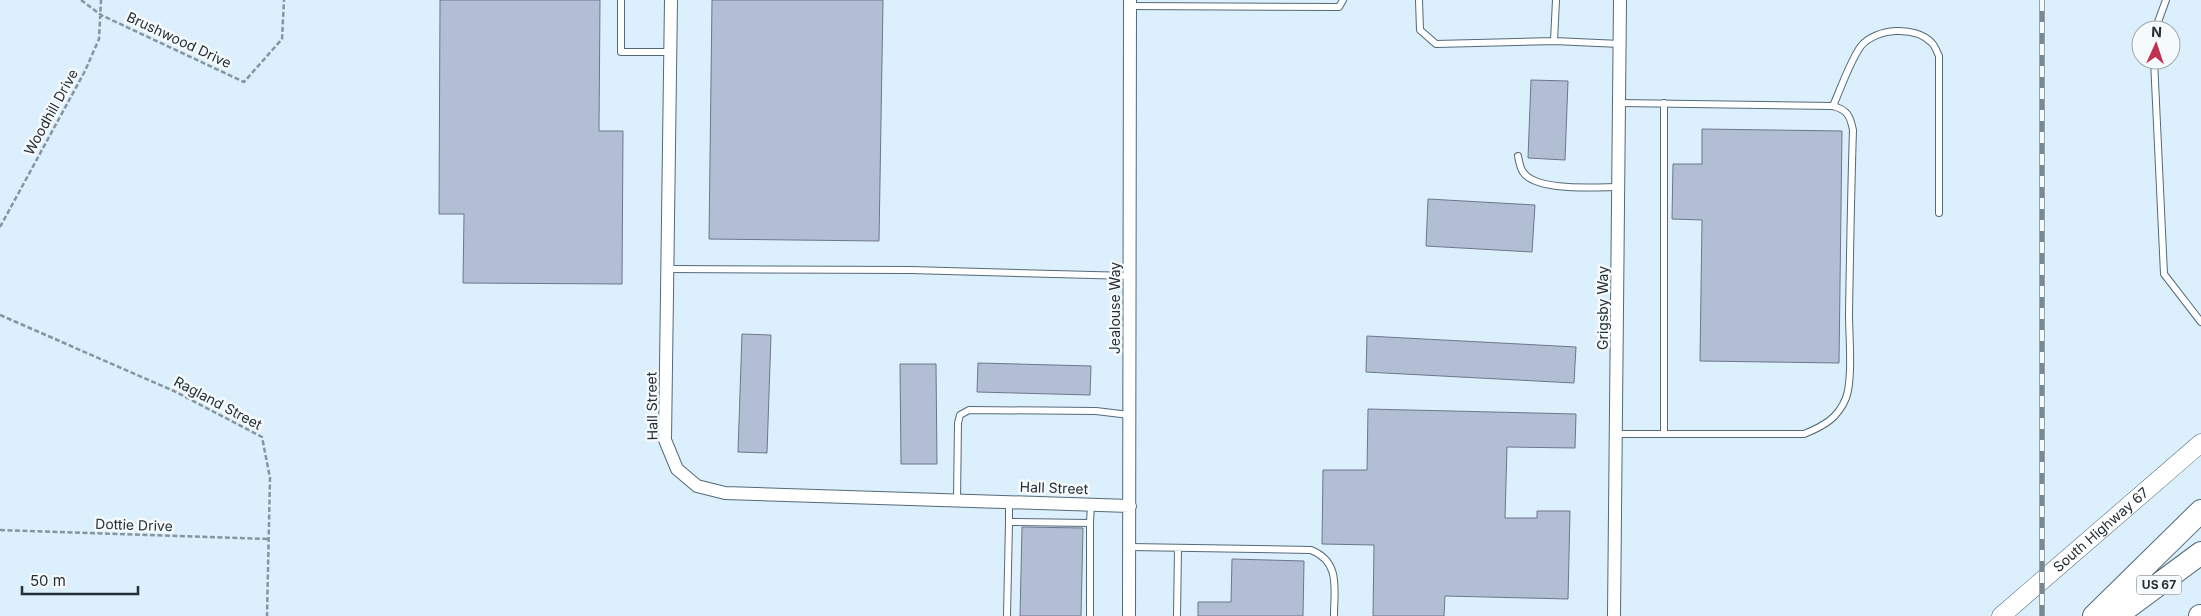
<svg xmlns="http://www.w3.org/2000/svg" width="2201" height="616" viewBox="0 0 2201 616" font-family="Inter,sans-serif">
  <rect width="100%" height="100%" fill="#dbeffc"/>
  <path fill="#b2bed4" stroke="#6d778c" d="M440 0H600L599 131H623L622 284 463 283 464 214H439Z
    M712 0H883L879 241 709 239Z
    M1531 80 1568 81 1565 160 1528 158Z
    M1702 129 1842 131 1839 363 1700 361 1702 220 1672 219 1673 164H1702Z
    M1428 199 1535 205 1532 252 1426 246Z
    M742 334 771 335 767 453 738 452Z
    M1367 336 1576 347 1574 383 1366 372Z
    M978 363 1091 366 1090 395 977 392Z
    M900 364H936L937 464H901Z
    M1368 409 1576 414 1575 448 1507 447 1505 518H1537V511H1570L1568 599 1445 596 1444 616H1373L1374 545 1322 544 1323 470H1367Z
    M1022 527 1083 528 1081 616H1020Z
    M1232 559 1304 561 1303 616H1198V602H1231Z"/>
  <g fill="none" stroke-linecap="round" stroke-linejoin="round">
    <defs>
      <path id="service" d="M621 0V52H671
        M1419 0 1420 30 1436 44 1554 41 1620 44
        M1130 6 1339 7 1343 0
        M2155 30 2166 0
        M1554 41 1556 0
        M2154 60 2164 274 2201 322
        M1664 103V434
        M1833 106C1841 88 1850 61 1861 46 1876 28 1915 25 1932 43 1935 46 1937 52 1939 56V213
        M1518 156C1519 161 1520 168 1523 172 1536 192 1597 187 1619 187
        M668 269 911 270 1130 276
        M1617 434H1804C1824 426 1838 418 1846 398 1853 379 1849 335 1849 314 1850 252 1851 191 1853 130 1850 115 1847 110 1833 106L1619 103
        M957 500 958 423 960 415 969 410 1096 411 1129 415
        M1009 502V522L1090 523 1091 504
        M1130 547 1311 550C1341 562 1334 589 1334 616
        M1007 616 1009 522
        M1090 616V523
        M1177 616 1178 548"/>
      <path id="minor" d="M671 0 665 440 677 469 697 486 725 493 1130 506
        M1129 616 1130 0
        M1614 616 1620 0"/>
      <g id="secondary">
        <path id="s1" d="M2001 616 2201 443"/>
      </g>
      <path id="motorway" d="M2094 616 2201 511
        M2116 616 2201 553
        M2200 616H2201"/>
    </defs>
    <use href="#service" stroke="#546a78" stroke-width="8"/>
    <use href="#minor" stroke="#546a78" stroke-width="14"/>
    <use href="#secondary" stroke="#546a78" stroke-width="19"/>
    <use href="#motorway" stroke="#546a78" stroke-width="24"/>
    <path stroke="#86959f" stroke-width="2.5" stroke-dasharray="5 2.5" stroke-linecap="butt" d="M81 0 101 15 244 82 282 39 284 0
      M0 227 85 71 99 39 101 0
      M0 315 174 391 262 437 270 478 267 616
      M0 530 268 539"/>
    <use href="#service" stroke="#fff" stroke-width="6"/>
    <use href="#minor" stroke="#fff" stroke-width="12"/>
    <use href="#secondary" stroke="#fff" stroke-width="18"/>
    <use href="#motorway" stroke="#fff" stroke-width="22"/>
    <defs>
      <path id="rail" d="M2042 0V616"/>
    </defs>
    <use href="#rail" stroke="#7a8891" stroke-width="5.5"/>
    <use href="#rail" stroke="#f5fafd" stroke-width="4" stroke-dasharray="11" stroke-linecap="butt"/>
  </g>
  <g text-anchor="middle" stroke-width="5" stroke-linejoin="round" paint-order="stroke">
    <rect fill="#f5fafd" stroke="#646c71" stroke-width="1" x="2136.5" y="575.5" width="45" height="19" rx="4"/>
    <g font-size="12" font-weight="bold" fill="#262f35">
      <text x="2159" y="589">US 67</text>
    </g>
    <g font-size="14" fill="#262f35" stroke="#f5fafd">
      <text transform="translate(179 40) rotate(25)" y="5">Brushwood Drive</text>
      <text transform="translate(51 112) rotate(-61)" y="5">Woodhill Drive</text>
      <text transform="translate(1115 308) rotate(-90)" y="5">Jealouse Way</text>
      <text transform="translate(1603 308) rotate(-90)" y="5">Grigsby Way</text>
      <text transform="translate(218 403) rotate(28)" y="5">Ragland Street</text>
      <text transform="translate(652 406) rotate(-91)" y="5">Hall Street</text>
      <text transform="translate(1054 488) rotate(2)" y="5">Hall Street</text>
      <text transform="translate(134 525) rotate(2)" y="5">Dottie Drive</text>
      <text dy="5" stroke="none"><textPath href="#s1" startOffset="132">South Highway 67</textPath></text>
    </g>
  </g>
  <g transform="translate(2156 45) rotate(3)"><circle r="24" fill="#f5fafd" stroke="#a2a9ad"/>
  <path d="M0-4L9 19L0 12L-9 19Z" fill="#c1304f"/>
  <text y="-8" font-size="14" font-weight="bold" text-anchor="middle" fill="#262f35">N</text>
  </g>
  <path d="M22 586v8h116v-8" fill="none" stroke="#262f35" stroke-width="2.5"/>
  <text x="30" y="586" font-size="15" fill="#262f35" stroke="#f5fafd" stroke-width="4" paint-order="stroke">50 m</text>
</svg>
